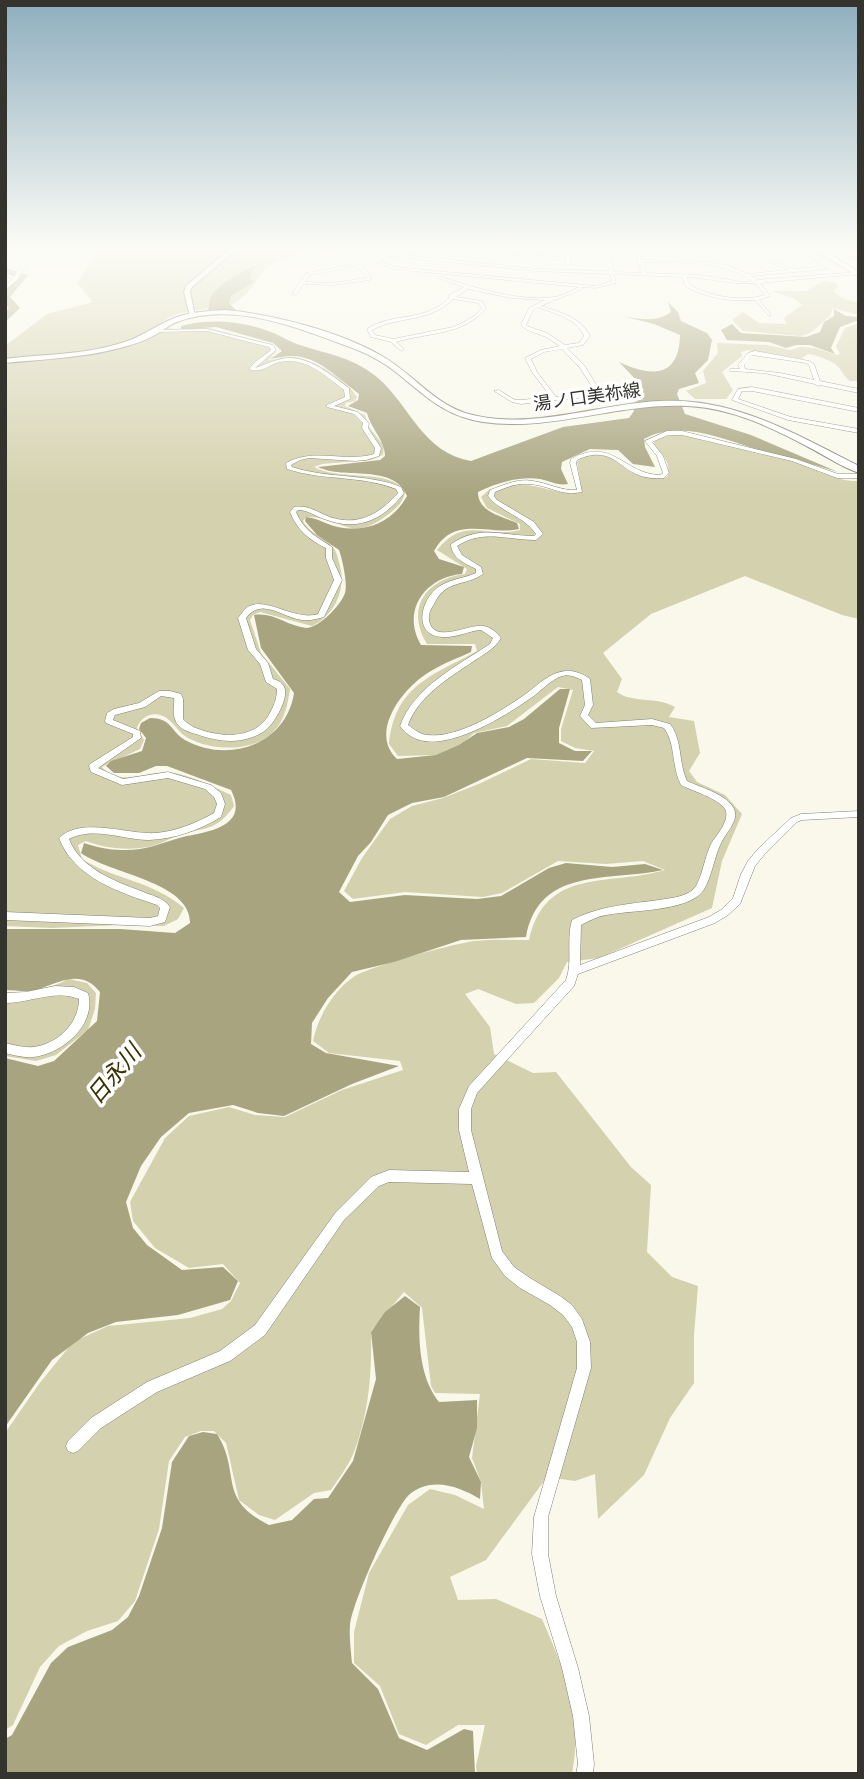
<svg xmlns="http://www.w3.org/2000/svg" width="864" height="1779" viewBox="0 0 864 1779" font-family="Raleway,'Noto Sans JP',sans-serif">
  <rect width="100%" height="100%" fill="#f9f8eb"/>
  <path fill="#d4d1ae" d="M102 247H342L339 256C315 254 293 251 271 265 257 274 249 299 229 305 206 312 176 307 158 326L178 330 210 328 272 345 276 352 268 360C277 360 286 356 296 357 316 361 346 379 357 397L355 401 346 403 345 406 365 415 369 427 384 446 383 455 371 460 322 464 314 467C337 481 389 468 405 491 404 501 398 507 390 513 349 546 342 515 306 517L303 521C311 535 322 535 332 546 337 551 338 559 340 566 346 590 335 615 312 626L260 612 253 615 250 620 261 653 290 689C288 703 285 719 275 730 255 753 212 751 188 738 178 733 173 720 163 716 151 711 141 717 137 728L144 740 140 749 102 767C121 789 150 768 175 773 194 777 214 787 231 795L234 806C217 830 208 827 183 834 172 837 163 843 152 846 131 851 106 849 86 841L78 845 82 859C117 881 151 880 184 908L178 919 164 926 119 925 52 928 5 926V365L9 364V358L5 357V346L47 314 93 302 77 283 93 259 96 250Z
    M824 281 837 283 838 286 833 291 844 299 859 303V315L833 308 830 316C819 324 814 334 800 336L743 331 734 322 733 319 743 312 759 323 787 324 784 318 802 305 795 299 771 291H806Z
    M859 323V381H850C843 376 841 368 835 364 828 359 815 355 808 354L801 359 748 350 741 352 742 356 722 372 733 390 726 399H695L686 391 706 383 703 371 718 353 717 343 767 345 790 350 801 347 815 348 837 355 840 354 836 346 845 328Z
    M681 434C719 440 755 450 792 461 814 468 835 482 859 481V619L842 615 745 576 651 614 603 653 622 679 617 692C634 704 656 696 675 707L669 717 694 721 700 753 689 771 697 782 725 795 742 814 722 861 712 908 599 958 567 962 559 978 534 1003 516 1004 478 989 465 994 490 1027 494 1054 533 1073 556 1072 631 1167 651 1185 647 1252 672 1277 698 1286 694 1335V1383L670 1418 644 1475 598 1519 595 1474 575 1481 547 1477 486 1560 450 1577 458 1600 496 1599 542 1619C565 1672 583 1715 572 1774H477L476 1766 485 1725H458L426 1745 399 1734 380 1686 354 1663V1632L369 1573 408 1505 430 1489 455 1495 484 1509 481 1482 472 1458 480 1394 435 1393 431 1386 422 1308 404 1292 371 1331C372 1373 369 1413 354 1452 349 1465 339 1478 331 1490L314 1493 275 1520 259 1515 239 1500 226 1443 214 1431H201L185 1437 169 1461 159 1529 135 1601 118 1621 87 1631 59 1646 40 1667 13 1725 5 1730V1433L39 1384 73 1342 108 1326 190 1318 222 1309 231 1301 240 1283 223 1264 189 1268 155 1248 133 1221 130 1202 165 1138 189 1116 229 1107 255 1115 285 1117 342 1090 403 1070 400 1061 329 1053 313 1041C318 1017 332 993 352 978 366 967 456 943 475 941 493 939 511 940 529 940 546 866 608 887 665 870L643 861 606 864 558 861 502 893 483 897 405 892 353 899 344 891 362 858 390 819 412 806 443 798 481 783 531 759 585 763 594 751 575 748 561 741V729L573 690 558 687 507 726 474 733 460 746 437 755 398 756 389 744C395 685 432 676 477 651L475 644H427C405 608 426 579 465 574L467 569 437 550C465 515 486 539 520 530V524L487 508 481 497 490 489C502 489 514 484 525 485 545 486 562 497 582 491L577 462C602 441 613 462 633 473 644 479 655 478 667 477 672 463 663 455 654 446V438Z
    M69 979 87 983 96 993 95 1009 88 1030 56 1055 36 1061 5 1056V993C29 996 48 989 69 979Z"/>
  <path fill="#a8a47f" d="M275 259 254 268 250 278 253 282 231 296 229 303 236 310 208 312C209 306 209 299 212 295 221 281 258 262 275 259Z
    M668 302 678 312 681 321 707 333 712 340 708 360 695 373 699 383 679 389 677 394 685 414 751 435 838 472C812 464 785 457 759 450 723 439 680 419 644 439L645 447 655 467 633 464 618 450 590 449 562 462 561 469 568 484C558 486 550 481 540 479 519 476 497 483 478 492 478 512 501 516 517 523L519 529C488 536 455 514 434 551L439 559 464 567 462 574C425 577 401 611 421 645L472 646 471 652C458 658 444 663 431 671 404 686 368 732 397 759L436 755 459 745 477 733 509 727 524 719 560 689H570L559 728V743L575 751H592L583 761 527 758 444 797 412 803 388 815 371 842 358 856 339 892 350 902 405 895 477 899 501 896 549 868 566 863 612 867 645 864 663 870C608 882 539 866 526 937L461 940 394 962 352 972 328 998 312 1023 311 1044 326 1053 399 1066 352 1084 284 1116 258 1113 233 1105 189 1113 161 1137 141 1166 126 1202 133 1228 147 1245 182 1270 223 1267 238 1281 230 1300 178 1315 116 1322 88 1333 52 1360 5 1427V1058L38 1066 54 1061 97 1021 100 992C82 969 62 981 39 989 29 993 16 990 5 990V929H120L175 933 190 923C191 882 110 874 81 853L84 843C96 847 109 850 121 850 145 851 158 844 179 838 203 832 251 829 231 790L167 766H156L139 773H114L106 766 111 761 142 751 146 738 139 729 141 723 150 718C172 718 170 731 185 740 228 764 286 745 294 693L261 648 254 615C274 612 287 626 306 628 319 628 341 605 345 593 348 584 342 558 339 550L317 535 305 521 306 517C318 518 327 525 338 527 366 533 393 522 407 496 394 463 344 480 318 467L380 460 385 456C385 440 371 429 367 413L348 406 358 400 359 394C339 379 318 356 292 356 285 356 277 358 270 359L282 351 273 343 216 327 181 330V326C209 318 244 321 271 332 281 336 290 342 300 345 330 355 353 357 378 378 411 407 423 453 471 461L563 427 629 418 634 411 633 403 639 400V383L619 362C649 376 679 380 680 335L654 324 622 316C639 319 656 323 671 312Z
    M834 309 846 316 859 317V320L840 327 831 348 835 354 810 345H796L786 348 769 342 727 340 721 330 732 324 741 333 806 337 820 332 824 322 834 316Z
    M405 1296 420 1307C418 1339 419 1377 439 1402L477 1400V1428L469 1457 481 1482 480 1499C460 1487 432 1476 410 1494 395 1506 351 1605 350 1625 349 1638 351 1651 352 1663L378 1689 399 1738 427 1750 464 1729 473 1731 475 1774H5V1739L12 1735 51 1663 68 1647 112 1630 128 1617 139 1596 162 1528 172 1462 189 1436 203 1432 217 1434C242 1474 216 1498 269 1525L292 1520 314 1499 328 1498 353 1461 376 1379 371 1332 385 1312Z"/>
  <g fill="none" stroke-linecap="round" stroke-linejoin="round">
    <path fill="#a8a47f" fill-rule="evenodd" d="M20 247 19 249 5 254V248Z
      M5 268 28 275 10 297 20 308 5 322V312L9 308 5 303V290L17 277 5 274Z"/>
    <defs>
      <path id="minor" d="M32 247H36L17 280 5 290V286L12 279 5 275V272L14 277Z
        M450 247 567 258 568 247H572L570 264 568 265 566 264V260L452 249Z
        M604 247H608L614 272 641 273 634 247H638L642 260 711 262 730 266 748 274 788 270C758 255 728 251 695 251 682 250 668 252 656 249L658 248 728 250 763 256 793 269 818 267 798 256 774 247C793 247 812 259 827 269L751 276 757 280 859 272V274L760 283 770 296 759 300 771 315 769 316 755 300C731 302 707 298 686 287L682 277 614 274 616 283 596 288 582 287V289C568 296 554 299 541 306 560 312 580 317 590 336L583 345 567 348 584 365 599 389 598 390 586 397 521 404 512 402 494 391 499 390 515 400H521L551 397 532 372 525 358 541 350 560 346 546 337 527 330 521 325 529 308 545 300 511 298 468 289 456 297 482 301 486 308C463 336 429 332 396 342L404 349 401 351 391 342 371 337 367 329C392 312 424 323 449 298L448 296 464 287 437 278 439 276C471 287 526 304 559 296 566 294 573 290 579 287L393 269 374 261V254L349 251 348 254 371 275 370 280 333 285 303 284 296 295 292 294 306 273 354 264 344 254 347 249 537 269 609 271ZM378 255 537 271 610 274 612 281 596 286 394 267 378 259ZM643 262C680 263 720 259 752 281L743 282 700 275 646 273ZM356 266 367 276 366 278 333 283 305 282 310 275ZM686 277C709 278 732 285 755 283L765 295C741 302 712 297 690 285ZM453 299 478 303 482 308 474 316 464 322 453 327 393 339 375 335 372 330C400 315 428 324 453 299ZM538 307C555 314 576 318 584 336L579 343 565 345 547 333 527 326 526 325 533 310ZM562 349 580 368 593 388 585 393 556 397 537 372 531 359 544 352Z
        M831 247H837L859 257V260Z
        M207 329 273 345 276 350 255 368C262 366 269 362 277 360 304 351 328 373 349 388L350 399 334 406 358 412 369 423 368 428 381 448 379 456 366 460 355 461 309 458 300 460 291 465 292 467C328 479 366 473 401 487L404 493C383 520 358 532 324 519 315 516 308 510 298 510L296 512C304 531 317 537 332 547V558L342 580 324 617C316 619 310 621 302 620 281 617 262 597 246 618L256 649 268 663 273 679C276 680 280 681 282 684 292 693 276 720 268 728 263 733 256 736 250 738 232 744 213 740 196 734 188 732 177 728 175 719 172 713 175 704 174 698L161 696 145 707 115 715 113 720 140 731 141 738 98 768 123 779 168 772 211 785 221 793 225 804 221 817C199 830 175 839 149 840 124 840 93 826 69 839 80 868 114 881 141 891 152 896 163 897 170 907L165 922 150 926 5 920V912L150 918 158 916 160 908 157 905C119 892 74 878 59 838 82 816 128 835 156 833 177 831 196 823 214 813L217 804 214 797 205 789 168 778 122 785 91 772 89 766 90 764 133 737V734L106 723 105 721 107 713 114 709 139 703 159 691H170L181 694 183 699V719C190 727 198 729 208 732 232 738 259 736 271 711 275 703 277 697 277 689L266 682 260 664 248 650 238 618C239 617 245 609 245 609 263 593 293 622 318 614L334 580 326 558V548C309 540 297 530 290 512L294 507C306 505 314 510 325 515 354 528 378 516 398 493L396 489C361 475 323 481 287 469L286 463C316 447 344 463 374 454L375 448 362 428 363 423 354 414 327 407V405L345 397 344 390C326 376 305 356 280 362 268 365 261 374 249 369L255 362 270 351 271 349 269 347 207 331 157 332 155 331 157 330Z
        M755 351 809 361 814 364 820 381 859 389V393L820 385 818 386 815 384 764 373 730 371V369H740L738 365 748 353ZM752 355 806 363 809 365 814 380 780 373 745 369 744 365Z
        M752 387 859 408V412L752 391H742L738 399 791 417 859 429V433L788 420 732 400 738 389Z
        M667 431H682L796 459 838 474H859V478H837L792 461 682 435H668L652 442 663 456 669 473 664 478C654 479 645 478 636 474 623 468 614 456 600 455 591 454 584 457 577 460L576 463 582 492C560 497 548 484 527 484 516 483 505 488 495 492L494 496 497 500 534 522 543 534 536 540C507 540 483 529 457 546L462 555 481 567 483 574C464 587 446 579 434 604 431 609 428 614 429 620 433 645 468 624 483 626 491 627 496 632 501 638 494 650 482 655 471 663 447 679 418 697 408 725 415 730 419 734 427 735 458 739 503 710 527 693 539 684 549 673 565 671 574 670 583 674 590 679L593 705 588 715 596 723 652 719 670 724C683 741 678 762 687 781 701 788 739 797 735 818 733 826 726 834 722 841 714 856 712 878 703 891 687 912 630 910 606 915 596 917 589 921 581 925L580 965 709 917 721 910 733 898 741 874 748 861 757 850 791 818 801 814 859 811V817L802 820 797 822 764 855 755 866 740 904 728 915 715 923 578 974 574 986 477 1093 471 1109V1130L502 1251 514 1267 530 1278 560 1296 572 1305 582 1319 590 1342 591 1368 548 1517V1554L556 1596 578 1668 589 1716 594 1764 593 1774H576L578 1764 573 1716 562 1668 540 1596 532 1554 534 1517 577 1368V1342L572 1327 563 1315 550 1305 520 1288 505 1276 492 1258 472 1184 389 1182 379 1186 344 1220 265 1335 230 1361 157 1392 101 1428 78 1451 73 1453 68 1451 66 1446 68 1441 91 1418 147 1382 220 1351 255 1325 336 1212 371 1177 389 1170 469 1172 459 1130V1109L469 1086 566 980C573 961 566 940 572 920 605 903 641 904 677 897 684 895 691 893 696 886 702 877 705 856 711 844 716 835 731 820 725 809 718 798 692 791 681 785 671 766 676 744 664 728L652 725 591 728 580 716 585 705 582 680C575 677 570 674 562 676 550 680 541 691 531 698 505 716 444 755 412 737 407 734 403 730 400 726 414 687 457 666 490 644L493 638 481 630C468 631 456 638 443 637 411 636 421 597 440 586 451 579 465 578 476 573V569C464 563 451 557 451 544 481 524 501 536 534 536L536 534C523 515 501 513 488 496L490 490C504 485 518 478 533 481 548 483 561 491 577 490L570 463 571 459C613 436 623 474 660 475L663 473 657 456 645 441Z
        M55 986 74 987 88 993C97 1025 62 1054 33 1057 24 1058 14 1055 5 1053V1043C14 1045 24 1048 33 1047 58 1044 79 1023 79 999 56 989 29 1003 5 1003V993L26 992Z"/>
      <path id="tertiary" d="M232 247H239L192 287 190 292 195 316 190 317 184 292 186 286Z
        M804 247C824 247 843 263 859 272V277L826 257Z"/>
      <path id="secondary" d="M225 310C273 314 341 332 382 356 412 373 432 402 465 413 529 432 596 404 660 401 734 397 795 434 859 466V473C842 467 827 457 812 449 773 428 732 408 688 406 619 402 552 432 483 422 439 415 422 391 389 367 376 358 362 351 347 346 295 327 232 301 177 322 169 325 162 331 155 335 144 341 132 345 120 348 83 358 44 359 5 363V359C43 354 82 355 118 344 141 338 153 327 172 319 188 312 208 311 225 310Z"/>
    </defs>
    <use href="#minor" stroke="#818074" stroke-width="1"/>
    <use href="#tertiary" stroke="#818074" stroke-width="2"/>
    <use href="#secondary" stroke="#818074" stroke-width="2"/>
    <use href="#minor" fill="#fff" fill-rule="evenodd"/>
    <use href="#tertiary" fill="#fff" fill-rule="evenodd"/>
    <use href="#secondary" fill="#fff" fill-rule="evenodd"/>
  </g>
  <linearGradient id="sky" x2="0" y2="1"><stop stop-color="#8eaebe"/><stop offset="0.5" stop-color="#fcfcf6"/><stop offset="1" stop-color="#fcfcf6" stop-opacity="0"/></linearGradient>
  <rect width="864" height="496" fill="url(#sky)"/>
  <g text-anchor="middle" stroke-width="7" stroke-linejoin="round" paint-order="stroke">
    <g font-size="18" fill="#34332e" stroke="#fff">
      <text transform="translate(587 397) rotate(-8)" y="6">湯ノ口美祢線</text>
    </g>
    <g font-size="23" font-style="italic" fill="#373100" stroke="#fff">
      <text transform="translate(114 1074) rotate(-50)" y="8">日永川</text>
    </g>
  </g>
  <rect width="864" height="1779" fill="none" stroke="#34332e" stroke-width="14"/>
</svg>
